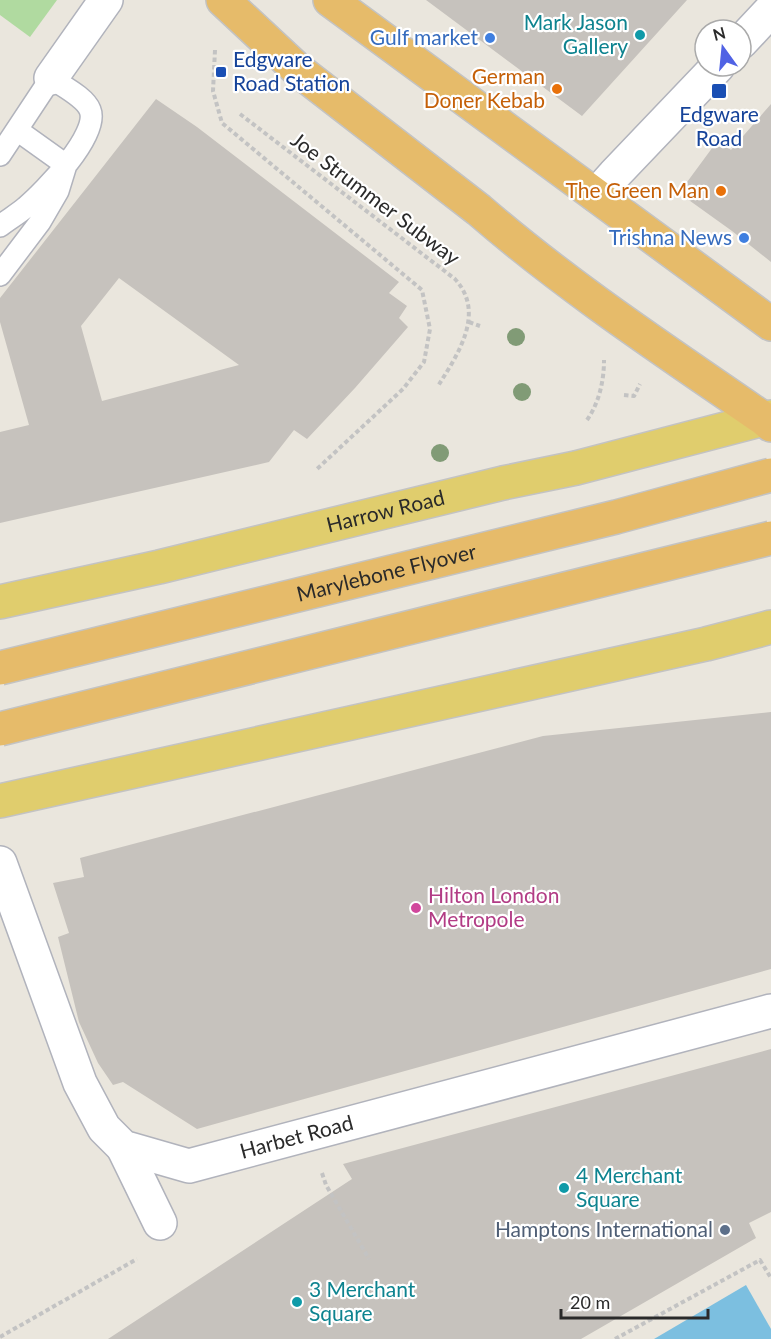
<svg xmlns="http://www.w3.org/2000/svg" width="771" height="1339" viewBox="0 0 771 1339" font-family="Lato,sans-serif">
  <rect width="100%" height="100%" fill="#eae6dd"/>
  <path fill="#b0daa0" d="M0 0H57L30 37 0 15Z"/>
  <path fill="#7cbfe0" d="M746 1285 771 1329V1339H654Z"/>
  <path fill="#c6c2bd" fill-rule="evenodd" d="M426 0H687L582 116Z
    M156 99 197 127 399 282 389 293 407 306 399 318 408 327 355 388 307 439 294 430 269 462 0 523V432L29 425 0 322V298ZM119 278 239 365 102 401 81 326Z
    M771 104V262L732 231 679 193 718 140 731 150Z
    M771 712V969L197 1129 123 1082 113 1085 98 1063 79 1022 58 937 69 933 53 883 84 877 80 858 543 736Z
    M771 1049V1212L749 1223 756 1238 581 1339H108L352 1179 343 1164Z"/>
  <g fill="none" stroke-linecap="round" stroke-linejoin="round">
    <defs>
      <path id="service" d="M0 155 51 78C62 86 85 97 90 110 100 134 44 192 26 207 18 214 9 219 0 226
        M0 275 40 222 58 191 66 165 17 130"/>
      <g id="minor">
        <path d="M741 42 771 10"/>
        <path d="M51 78 106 0"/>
        <path d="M596 195 614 175 718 66"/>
        <path id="s1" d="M0 863 80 1083 104 1128 123 1147 189 1166 771 1011"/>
        <path d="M123 1147 160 1223"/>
      </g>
      <g id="primary">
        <path id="s2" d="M0 602 159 567 503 483 576 468 771 417"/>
        <path d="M0 801 706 644 771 627"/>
      </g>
      <path id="trunk" d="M223 0 298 70 479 210C568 287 667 352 764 419L771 425
        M330 0 771 324"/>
    </defs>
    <use href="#service" stroke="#b1b3bc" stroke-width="24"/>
    <use href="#minor" stroke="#b1b3bc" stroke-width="36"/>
    <use href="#primary" stroke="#c3c3c3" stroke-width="36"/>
    <use href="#trunk" stroke="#c3c3c3" stroke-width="36"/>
    <path stroke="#c3c3c3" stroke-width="4" stroke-dasharray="4.5 3" stroke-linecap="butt" d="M215 50 213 91 222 123 422 290 430 329 424 362 403 389 317 469
      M240 114 455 279C486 313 458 354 438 386
      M469 322 480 326
      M624 395 634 396 640 384
      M587 420C599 403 604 381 604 360
      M322 1173 326 1185 369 1259
      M0 1337 137 1259
      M615 1339 760 1260 771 1278"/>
    <use href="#service" stroke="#fff" stroke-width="21"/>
    <use href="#minor" stroke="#fff" stroke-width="33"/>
    <use href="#primary" stroke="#e0cd6d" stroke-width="33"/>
    <use href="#trunk" stroke="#e6bb6a" stroke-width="33"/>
    <defs>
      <g id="trunk-bridge">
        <path id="s3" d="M0 668 616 517 771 475"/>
        <path d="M0 729 771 538"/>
      </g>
    </defs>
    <use href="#trunk-bridge" stroke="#c3c3c3" stroke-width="36" stroke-linecap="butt"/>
    <use href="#trunk-bridge" stroke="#e6bb6a" stroke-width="33"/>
  </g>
  <g fill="#819b76">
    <circle cx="516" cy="337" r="9"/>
    <circle cx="522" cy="392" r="9"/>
    <circle cx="440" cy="453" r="9"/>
  </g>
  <g fill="#0f9aa8" stroke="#fff" stroke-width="2">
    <circle cx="640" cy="35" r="6"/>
    <circle cx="564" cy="1188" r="6"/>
    <circle cx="297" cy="1302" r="6"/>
  </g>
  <g fill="#3f7fe0" stroke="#fff" stroke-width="2">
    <circle cx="490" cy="38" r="6"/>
    <circle cx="744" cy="238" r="6"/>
  </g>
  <g fill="#1a4fb4" stroke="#fff" stroke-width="2">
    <rect x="215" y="66" width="12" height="12" rx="3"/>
    <rect x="711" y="83" width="16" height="16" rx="3"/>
  </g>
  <g fill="#e8710a" stroke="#fff" stroke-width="2">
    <circle cx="557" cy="89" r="6"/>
    <circle cx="721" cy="191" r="6"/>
  </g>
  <circle fill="#d1479c" stroke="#fff" stroke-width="2" cx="416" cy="908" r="6"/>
  <circle fill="#5c6f8a" stroke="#fff" stroke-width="2" cx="725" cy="1230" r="6"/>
  <g text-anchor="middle" stroke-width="4.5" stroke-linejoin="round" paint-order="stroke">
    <g font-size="21" fill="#0d838f" stroke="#fff" text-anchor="start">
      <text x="628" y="30" text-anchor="end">Mark Jason<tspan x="628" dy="24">Gallery</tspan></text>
      <text x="576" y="1183">4 Merchant<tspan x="576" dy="24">Square</tspan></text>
      <text x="309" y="1297">3 Merchant<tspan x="309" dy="24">Square</tspan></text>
    </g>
    <g font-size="21" fill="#366cbe" stroke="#fff" text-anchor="end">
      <text x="478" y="45">Gulf market</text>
      <text x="732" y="245">Trishna News</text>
    </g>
    <g font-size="21" fill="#164399" stroke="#fff" text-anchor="start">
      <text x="233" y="67">Edgware<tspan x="233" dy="24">Road Station</tspan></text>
      <text x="719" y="122" text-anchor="middle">Edgware<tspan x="719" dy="24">Road</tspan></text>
    </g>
    <g font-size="21" fill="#c56008" stroke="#fff" text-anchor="end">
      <text x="545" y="84">German<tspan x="545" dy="24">Doner Kebab</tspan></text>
      <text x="709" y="198">The Green Man</text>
    </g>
    <g font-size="21" fill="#2a2a2a" stroke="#fff">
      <text transform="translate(375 199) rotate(37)" y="7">Joe Strummer Subway</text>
      <text dy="7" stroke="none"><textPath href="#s2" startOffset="396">Harrow Road</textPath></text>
      <text dy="7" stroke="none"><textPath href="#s3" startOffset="398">Marylebone Flyover</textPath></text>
      <text dy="7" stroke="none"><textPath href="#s1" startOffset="492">Harbet Road</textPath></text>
    </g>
    <g font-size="21" fill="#b23c85" stroke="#fff" text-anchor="start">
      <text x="428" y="903">Hilton London<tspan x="428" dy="24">Metropole</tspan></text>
    </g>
    <g font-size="21" fill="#4e5e75" stroke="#fff" text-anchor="end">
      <text x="713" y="1237">Hamptons International</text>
    </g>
  </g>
  <g transform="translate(723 48) rotate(345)"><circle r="28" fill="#ffffff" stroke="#aaaaaa" stroke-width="1.5"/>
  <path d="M0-4.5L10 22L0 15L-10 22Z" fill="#5062e4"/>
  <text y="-9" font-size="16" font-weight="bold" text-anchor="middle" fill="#2a2a2a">N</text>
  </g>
  <path d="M561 1309v9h147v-9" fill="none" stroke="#2a2a2a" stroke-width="3"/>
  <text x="570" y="1309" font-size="18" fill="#2a2a2a" stroke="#ffffff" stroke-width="4.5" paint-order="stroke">20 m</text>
</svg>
